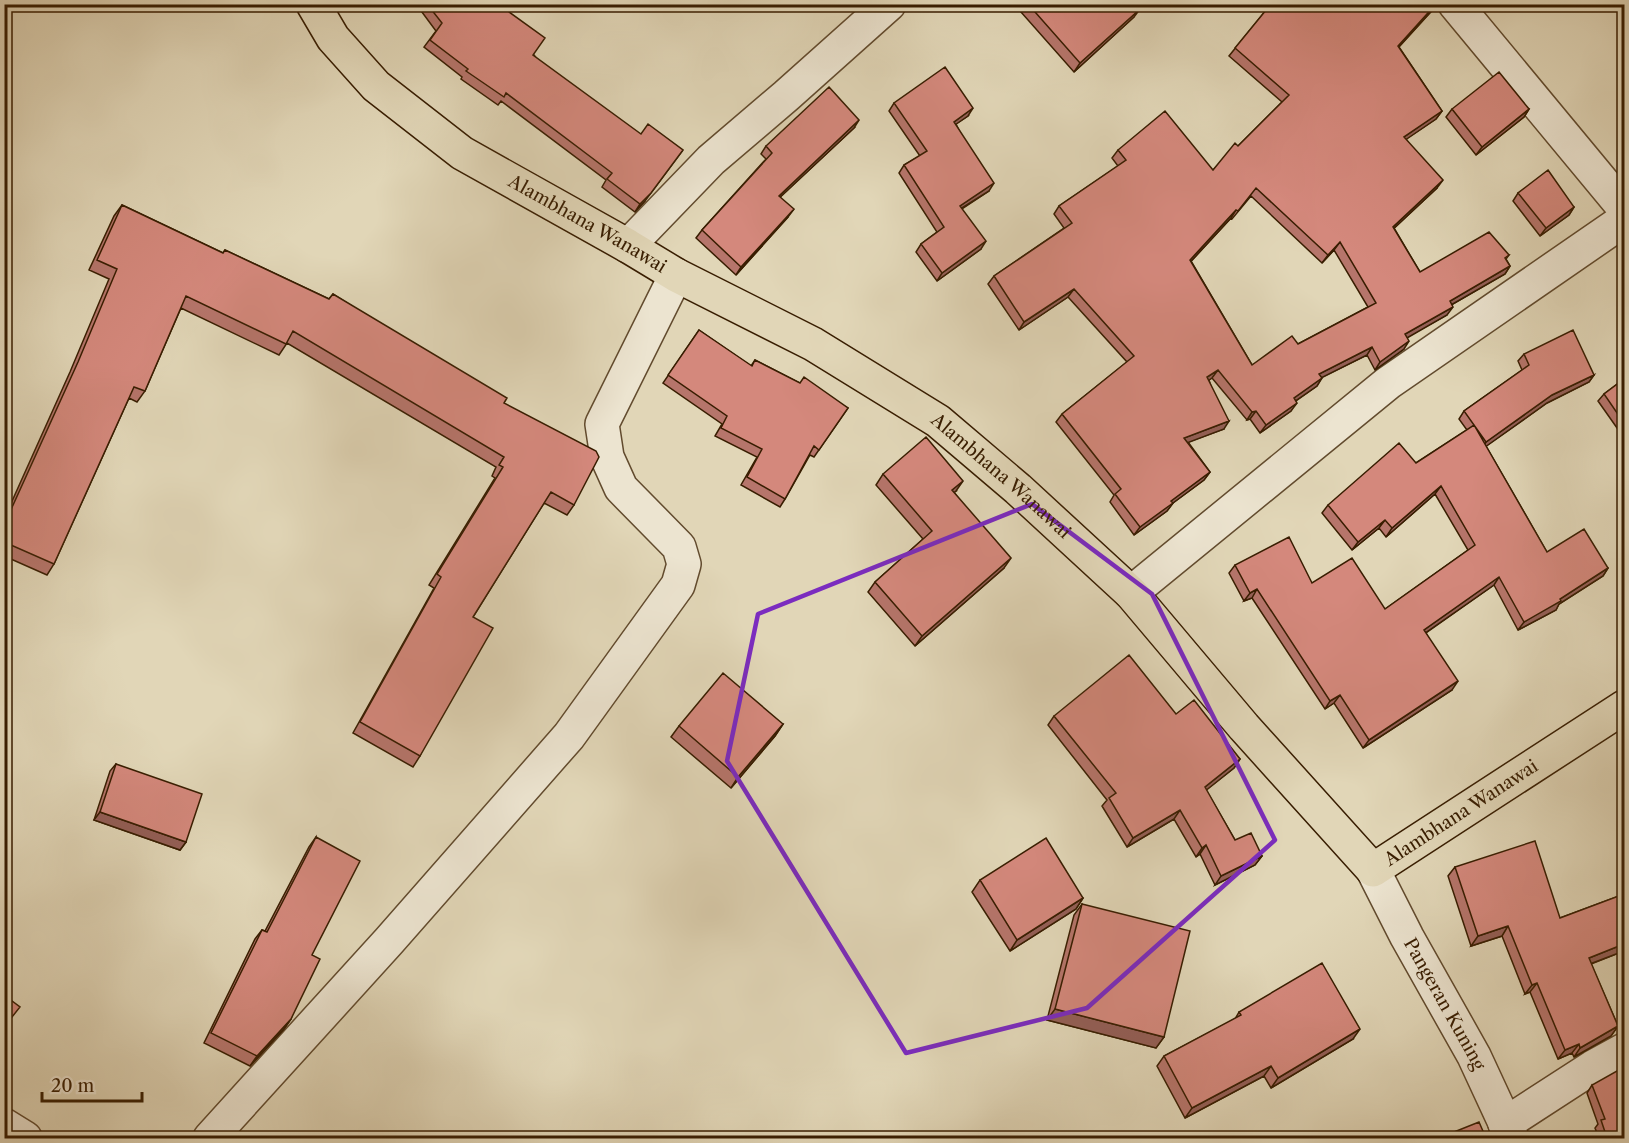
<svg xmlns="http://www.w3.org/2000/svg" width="1629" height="1143" viewBox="0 0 1629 1143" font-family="'Libre Caslon Text',serif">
  <rect width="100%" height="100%" fill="#e1d6b7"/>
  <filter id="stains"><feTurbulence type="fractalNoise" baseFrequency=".00333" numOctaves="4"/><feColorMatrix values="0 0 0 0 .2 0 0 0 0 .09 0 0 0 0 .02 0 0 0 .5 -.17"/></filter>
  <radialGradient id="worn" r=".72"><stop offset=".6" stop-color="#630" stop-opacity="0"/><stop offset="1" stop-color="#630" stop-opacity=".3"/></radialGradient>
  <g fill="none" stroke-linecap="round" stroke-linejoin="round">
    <defs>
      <g id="street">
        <path d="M1455 4 1624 208"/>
        <path d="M628 246 711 160 786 96 889 4"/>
        <path d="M1131 593 1388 383 1624 220"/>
        <path id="s1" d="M1373 870 1407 937 1474 1056 1512 1138"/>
        <path d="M1505 1124 1593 1067 1624 1050"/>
        <path d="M4 1125 25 1138"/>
        <path d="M210 1138 389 941 569 736 678 585 684 564 679 547 621 488 607 457 602 424 676 275"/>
      </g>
      <g id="primary">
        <path id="s2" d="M313 4 333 38 376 86 462 153 628 246 676 275 813 344 938 421 1018 489 1131 593 1244 727 1373 870 1624 707"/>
      </g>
    </defs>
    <use href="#street" stroke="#624b2e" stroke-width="36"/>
    <use href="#primary" stroke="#381d01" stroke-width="36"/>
    <use href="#street" stroke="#ece4d0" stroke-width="33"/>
    <use href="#primary" stroke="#e1d6b7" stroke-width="33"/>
  </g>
  <path fill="#b6756b" stroke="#381d01" stroke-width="1.5" fill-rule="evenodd" d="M416 4H498L534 55 645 201 635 212 602 187 606 180 501 101 498 105 461 79 462 77 424 47 436 31Z
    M1014 4H1136L1134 17 1074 72Z
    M1271 4H1438L1399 47 1442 111 1436 119 1406 139 1437 188 1394 228 1420 272 1509 255 1506 259 1510 266 1505 274 1451 305 1447 315 1407 337 1404 349 1375 370 1367 355 1322 377 1317 386 1296 401 1291 411 1260 433 1250 419 1247 420 1212 378 1209 380 1224 429 1188 442 1210 472 1204 480 1173 503 1167 511 1134 535 1110 502 1114 495 1056 422 1062 414 1127 362 1068 297 1019 330 988 284 994 276 1064 228 1054 214 1059 206 1118 166 1112 158 1118 150 1213 170 1238 146 1282 102 1229 56ZM1251 196 1322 263 1334 250 1368 307 1298 344 1252 365 1191 261 1231 218 1232 219Z
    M894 103 968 116 956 124 989 191 962 209 981 249 937 281 916 252 921 244 937 232 899 173 904 165 920 156 889 111Z
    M1452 109H1529L1524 117 1476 155 1446 117Z
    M854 128 780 197 788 217 736 275 696 238 702 230 766 159 761 154 766 146Z
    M1518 193 1574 207 1569 215 1540 236 1513 201Z
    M122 205 223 253 225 250 329 299 333 294 504 403 574 505 567 515 544 503 473 617 420 756 413 767 353 733 434 588 429 585 495 478 492 476 496 467 287 343 279 355 181 308 145 391 137 402 129 398 54 564 47 575 4 556V519L70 372 109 279 89 270 114 216Z
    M699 330 751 366 755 360 848 408 814 457 810 455 785 499 780 507 741 485 757 457 715 436 722 424 663 383Z
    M1524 354 1594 375 1589 382 1547 403 1486 446 1547 552 1608 568 1603 576 1559 604 1556 610 1518 630 1494 585 1426 633 1452 690 1363 748 1334 703 1325 709 1252 598 1244 601 1229 573 1235 565 1312 583 1385 609 1468 550 1435 494 1386 537 1379 528 1352 550 1322 513 1328 505 1416 463 1467 430 1459 419 1464 411 1522 370 1518 361Z
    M1624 379V433L1622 435 1598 401 1604 394Z
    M883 474 956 491 954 492 1004 568 915 646 868 592 875 582 923 539 876 485Z
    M1176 714 1240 759 1234 768 1206 790 1235 840 1262 856 1255 865 1215 885 1200 854 1196 857 1174 819 1127 847 1102 806 1107 800 1048 725 1054 716Z
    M783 724 775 736 731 788 671 737 679 726Z
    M116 764 186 842 180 850 94 820 110 771Z
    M316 837 312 955 291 1019 284 1029 250 1066 204 1043 255 939 262 930 265 931 309 847Z
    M1455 867 1560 918 1624 894V951L1591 964 1618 1026 1611 1036 1574 1057 1572 1053 1558 1059 1530 992 1525 994 1502 936 1471 946 1448 876Z
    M980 880 1083 898 1076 909 1010 951 972 892Z
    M1082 904 1164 1037 1156 1048 1047 1020 1074 915Z
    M1239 1012 1353 1039 1271 1088 1264 1076 1185 1118 1157 1066 1164 1056 1235 1019Z
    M1592 1085 1624 1138H1599L1595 1128 1598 1124 1587 1093Z"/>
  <path fill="#945f57" stroke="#381d01" stroke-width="1.5" d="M1436 4H1438L1392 54 1398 46Z
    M1140 9 1134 17 1074 72 1080 63Z
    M973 108 968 116 949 129 954 122Z
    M1529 109 1524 117 1476 155 1482 147Z
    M1442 111 1436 119 1398 145 1404 137Z
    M859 120 854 128 774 203 779 196Z
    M683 150 645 201 635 212 640 204Z
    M1443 180 1437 188 1387 235 1393 227Z
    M994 183 989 191 954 213 960 206Z
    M1574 207 1569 215 1540 236 1546 228Z
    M794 209 788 217 736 275 741 267Z
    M1236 210 1231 218 1185 268 1190 260Z
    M986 241 981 249 937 281 942 273Z
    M1340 242 1334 250 1322 263 1328 255Z
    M1510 266 1505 274 1444 309 1450 301Z
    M1074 289 1068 297 1019 330 1024 322Z
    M1453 307 1447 315 1400 342 1405 334Z
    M1409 341 1404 349 1375 370 1380 362Z
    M1372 347 1367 355 1313 382 1319 374Z
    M1218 370 1212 378 1202 385 1207 377Z
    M1594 375 1589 382 1547 403 1481 450 1486 442 1552 395Z
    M1322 378 1317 386 1288 406 1294 398Z
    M1297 403 1291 411 1260 433 1266 425Z
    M1256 411 1250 419 1247 420 1252 412Z
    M1229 421 1224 429 1179 446 1184 438Z
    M1210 472 1204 480 1173 503 1167 511 1134 535 1140 527 1171 501Z
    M963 481 956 491 945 500 952 490Z
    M1441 486 1435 494 1386 537 1392 528Z
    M1385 520 1379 528 1352 550 1358 542Z
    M1011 558 1004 568 915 646 922 636Z
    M1608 568 1603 576 1559 604 1556 610 1518 630 1524 622Z
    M1499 577 1494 585 1418 638 1424 630Z
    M1257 589 1252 598 1244 601 1250 593Z
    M1458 681 1452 690 1363 748 1369 740Z
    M1340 695 1334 703 1325 709 1330 701Z
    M783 724 775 736 731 788 738 777Z
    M1240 759 1234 768 1199 796 1205 787Z
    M1180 810 1174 819 1127 847 1133 838Z
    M100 812 186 842 180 850 94 820Z
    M1206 845 1200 854 1196 857 1202 848Z
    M1262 856 1255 865 1215 885 1221 876Z
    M1083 898 1076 909 1010 951 1017 940Z
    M1508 926 1502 936 1471 946 1478 936Z
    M1624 944V951L1582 967 1589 958Z
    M1537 983 1530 992 1525 994 1532 985Z
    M1055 1009 1164 1037 1156 1048 1047 1020Z
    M291 1019 284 1029 250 1066 257 1056Z
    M1618 1026 1611 1036 1574 1057 1580 1048Z
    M1360 1029 1353 1039 1271 1088 1278 1078Z
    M1579 1044 1572 1053 1558 1059 1565 1050Z
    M1271 1066 1264 1076 1185 1118 1192 1108Z"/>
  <path fill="#d4887c" stroke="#381d01" stroke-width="1.5" fill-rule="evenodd" d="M427 4H498L545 38 533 55 641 134 648 124 683 150 651 193 640 204 607 179 612 173 506 93 504 97 466 71 468 69 430 40 442 23Z
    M1028 4H1136L1140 9 1080 63Z
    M1271 4H1436L1398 46 1442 111 1404 137 1443 180 1393 227 1420 272 1489 232 1509 255 1505 258 1510 266 1450 301 1453 307 1405 334 1409 341 1380 362 1372 347 1319 374 1322 378 1294 398 1297 403 1266 425 1256 411 1252 412 1218 370 1207 377 1229 421 1184 438 1210 472 1171 501 1173 503 1140 527 1115 494 1121 489 1062 414 1134 356 1074 289 1024 322 994 276 1072 223 1059 206 1126 160 1118 150 1165 111 1213 170 1235 143 1238 146 1289 95 1235 48ZM1256 188 1328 255 1340 242 1376 303 1298 344 1292 336 1252 365 1190 260 1236 210 1238 211Z
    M945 67 973 108 954 122 994 183 960 206 986 241 942 273 921 244 944 227 904 165 927 151 894 103Z
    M1499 72 1529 109 1482 147 1452 109Z
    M829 87 859 120 779 196 794 209 741 267 702 230 772 153 766 146Z
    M1548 170 1574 207 1546 228 1518 193Z
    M122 205 223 253 225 250 329 299 333 294 507 398 504 403 596 451 599 457 574 505 551 492 473 617 493 628 420 756 360 722 441 577 437 574 503 467 499 465 504 457 293 331 286 344 186 296 145 391 134 387 54 564 4 542V525L78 362 117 269 97 260Z
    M699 330 752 366 755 360 800 383 804 377 848 408 819 450 814 446 785 499 747 477 762 449 721 428 727 416 668 375Z
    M1573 330 1594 375 1552 395 1486 442 1464 411 1529 365 1524 354Z
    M1624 379V423L1604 394Z
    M1474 425 1547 552 1584 529 1608 568 1560 599 1561 601 1524 622 1499 577 1424 630 1458 681 1369 740 1340 695 1330 701 1257 589 1250 593 1235 565 1289 537 1312 583 1352 558 1385 609 1475 545 1441 486 1392 528 1385 520 1358 542 1328 505 1399 443 1416 463Z
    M926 437 963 481 952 490 1011 558 922 636 875 582 932 531 883 474Z
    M1129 655 1176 714 1194 700 1240 759 1205 787 1235 840 1251 833 1262 856 1221 876 1206 845 1202 848 1180 810 1133 838 1109 798 1116 793 1054 716Z
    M723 673 783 724 738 777 679 726Z
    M116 764 202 794 186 842 100 812Z
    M316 837 360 861 312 955 320 959 291 1019 257 1056 211 1033 262 930 267 932Z
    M1046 838 1083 898 1017 940 980 880Z
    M1535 841 1560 918 1624 894V944L1589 958 1618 1026 1580 1048 1579 1044 1565 1050 1537 983 1532 985 1508 926 1478 936 1455 867Z
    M1082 904 1190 931 1164 1037 1055 1009Z
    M1322 963 1360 1029 1278 1078 1271 1066 1192 1108 1164 1056 1241 1015 1239 1012Z
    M4 995 20 1007 4 1027Z
    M1624 1067V1138H1607L1601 1120 1605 1119 1592 1085Z
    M1479 1122 1486 1138H1439Z"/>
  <path fill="none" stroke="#7b2cbf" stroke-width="4.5" stroke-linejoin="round" d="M1032 504 1152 594 1275 840 1087 1008 906 1053 727 761 758 614Z"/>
  <g text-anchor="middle" stroke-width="4.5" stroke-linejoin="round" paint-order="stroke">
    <g font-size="18" fill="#381d01" stroke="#ece4d0">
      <text dy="6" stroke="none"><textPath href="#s2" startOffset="357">Alambhana Wanawai</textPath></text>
      <text dy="6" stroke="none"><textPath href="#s2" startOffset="843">Alambhana Wanawai</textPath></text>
      <text dy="6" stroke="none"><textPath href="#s2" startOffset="1491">Alambhana Wanawai</textPath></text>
      <text dy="6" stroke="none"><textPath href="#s1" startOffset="152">Pangeran Kuning</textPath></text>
    </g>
  </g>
  <rect width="1629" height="1143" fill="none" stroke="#e1d6b7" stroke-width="24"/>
  <rect x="6" y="6" width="1617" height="1131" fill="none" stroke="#381d01" stroke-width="3"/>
  <rect x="12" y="12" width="1605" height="1119" fill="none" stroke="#381d01" stroke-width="1.5"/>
  <path d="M42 1092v9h100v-9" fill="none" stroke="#381d01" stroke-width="3"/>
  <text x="51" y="1092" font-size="18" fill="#381d01" stroke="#ece4d0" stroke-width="4.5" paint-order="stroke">20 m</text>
  <rect width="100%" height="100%" filter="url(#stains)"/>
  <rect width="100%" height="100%" fill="url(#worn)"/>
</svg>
